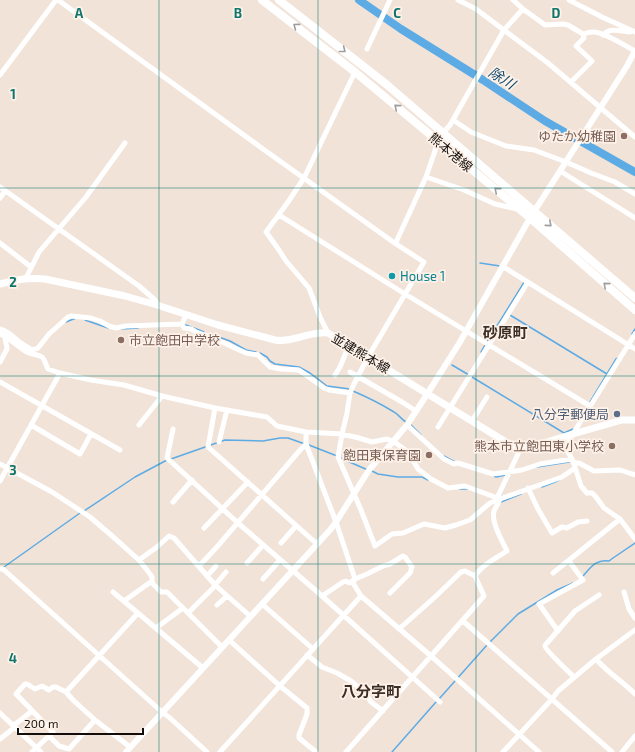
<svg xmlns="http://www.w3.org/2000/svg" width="635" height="752" viewBox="0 0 635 752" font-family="'Exo 2','Noto Sans JP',sans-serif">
  <rect width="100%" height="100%" fill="#f2e3d8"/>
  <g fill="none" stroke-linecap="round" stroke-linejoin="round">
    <path stroke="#5dabe4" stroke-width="1.5" d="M480 263 500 266
      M510 315 607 374
      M85 320 108 328
      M66 322 76 318
      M183 325H186L191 327
      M194 328 204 332
      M121 329 138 328
      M632 334 635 329
      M213 335 230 341 246 350 256 352
      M487 342 523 284 524 282
      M481 352 485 345
      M260 353 267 357 270 361 275 364 299 367 310 373 327 386 350 389
      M452 365 469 375
      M472 377 564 433 573 429
      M353 391C367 397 381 404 394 412 398 414 401 419 406 422
      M590 402 616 359 618 358
      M411 425 421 435
      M309 445 337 456
      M444 456 455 462
      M340 458 368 470
      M171 459 225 440 263 441 280 438H288L305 444
      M537 467 569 462
      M372 471 378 474 398 477H422L428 480
      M494 476 496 477 506 475
      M542 487 555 482 559 480
      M460 489H468
      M501 502 521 494
      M84 511 135 477 167 460
      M4 567 80 513
      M583 576C591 567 596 559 609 561L613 558 635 543
      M490 642 518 614 557 590 573 583
      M439 699 487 645
      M392 752 436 702"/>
    <path stroke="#5dabe4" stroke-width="8" d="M359 0 401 29 483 80 545 121 635 172"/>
    <path stroke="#fff" stroke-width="5" d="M58 0 263 149 396 244 424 262 368 357 353 386 350 393 347 413 342 434 338 457 361 510 375 546 392 534 403 533 424 524 445 528 456 525 470 520 490 503 500 499
      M458 0 476 9 548 63 635 137
      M513 0 523 9
      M569 0 602 17 635 32
      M603 35C609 27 621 31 630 32
      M367 49 390 0
      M0 75 56 0
      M571 82 592 61 576 46 584 38 583 34
      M453 120 471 132 506 146 534 150 566 162 591 173 615 182 635 194
      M443 133 450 125 504 30 523 9 545 25 563 24 568 25 583 34C586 33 590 32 593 32 602 31 626 46 635 51
      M560 171 635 218
      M426 177 464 190 495 204 517 209
      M0 187 139 286 155 300 157 305
      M0 198 5 191
      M279 215 405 294 590 406
      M0 243 31 267
      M396 244 397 240 426 177 438 142
      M502 266 635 349
      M26 278 39 252 86 197 125 143
      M182 324 184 328 191 329 196 332 213 338 246 353 258 355 270 367 281 369 299 370 324 388 329 390 350 393
      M0 329C9 331 14 338 21 343 25 346 29 348 33 350L38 348 49 334 68 317 72 316 91 318 100 321 109 326 116 328 126 326 182 324 186 315
      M328 333 320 317 309 288 286 261 279 250 266 232 288 202 304 178 355 72
      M0 334C10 338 18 347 27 352 32 355 38 354 42 357 45 360 46 365 48 369L60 373 91 380 124 385 162 396 215 408 267 417 277 426 306 432 342 434 359 438 372 442 387 439 393 441 408 452 418 469 431 479 448 488 465 486 500 499 562 477 575 468
      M635 334 571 437 566 448 573 461 581 486 587 493H592L596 497 604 508 620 519 635 539
      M0 362 7 349 5 337
      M350 372 402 402 416 411
      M335 375 340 367 349 345
      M0 382 120 450
      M215 408 208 447 317 544
      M472 421 487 397
      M31 425 80 454 91 434
      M139 425 162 396
      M407 425 444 459 454 464 458 463 493 474 522 470 540 464 572 459
      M438 427 528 282
      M173 429 167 458 238 523 322 596 440 702
      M306 432V444L336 522 355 579 353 583 361 596 431 656 539 752
      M219 442 227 410
      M574 463H579L594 471 620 470 635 475
      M0 464 52 492 90 517 111 535 139 560 150 574 152 577V581L153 584 161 592H167L222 647
      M0 481 60 373
      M528 488 538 509 552 533 562 527 567 528 578 522 587 521
      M497 498 518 454 519 447
      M173 502 192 480
      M204 528 248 482
      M281 543 296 526
      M139 560 157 547 169 536 174 538 215 585 250 616
      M247 563 263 545
      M199 566 216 548 301 449 306 444
      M0 569H3L162 712 170 718 207 752
      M553 573 620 519
      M207 576 216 566
      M263 579 280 560
      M113 592 203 668
      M624 592 629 609 635 618
      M322 596 343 582 346 581 349 583 355 579 367 574 383 566 390 564 403 556 405 557 412 567 410 573 390 593
      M124 601 152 581
      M262 604 313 649
      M217 605 227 596
      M188 613 214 587 215 585 226 572
      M463 621 612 752
      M156 628 183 608
      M399 629 435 597 461 572 465 571 475 576
      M558 631 539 604 583 580 569 561
      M229 640 280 686 307 708V714L299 735V738L316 752
      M307 655 322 667 337 673 351 681 365 693 371 702 383 711
      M596 659C608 673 622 681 635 694
      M574 677C570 673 545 650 545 646 545 645 546 644 547 643L575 611 599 595
      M0 713 41 752
      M95 720 130 747
      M13 726 32 711
      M49 736 59 746 69 749 95 720 73 700 66 692
      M0 739 15 727
      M32 752 53 732 16 694 25 684H27L35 689 42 686 49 690 53 687H56L66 692 138 613
      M220 752 361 596
      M346 752 431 656 484 596 475 576C482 565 496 558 507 551 502 541 491 522 494 511 496 506 499 503 500 499
      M503 752 552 699 558 691 596 659 635 630
      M622 752 635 736"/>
    <path stroke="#fff" stroke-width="6" d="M126 752 330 530 336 522 369 470 407 425 424 399 460 342 530 218 627 66 635 51"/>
    <path stroke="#fff" stroke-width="7" d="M0 284C17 280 28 277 45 279L125 296 157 305 218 325 275 340C293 343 309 331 328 333L506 442 512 445 519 447 537 445 573 434 622 420H635"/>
    <path stroke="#fff" stroke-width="8" d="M262 0 355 72 530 218 635 310
      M279 0 386 84 635 298"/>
  </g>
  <defs><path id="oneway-chevron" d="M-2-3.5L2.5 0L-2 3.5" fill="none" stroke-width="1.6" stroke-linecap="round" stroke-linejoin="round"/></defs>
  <g stroke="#a09e9d">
    <use href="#oneway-chevron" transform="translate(296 26) rotate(-143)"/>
    <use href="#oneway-chevron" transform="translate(343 50) rotate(38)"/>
    <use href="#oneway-chevron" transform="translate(397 107) rotate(-140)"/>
    <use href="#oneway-chevron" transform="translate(497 190) rotate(-140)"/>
    <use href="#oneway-chevron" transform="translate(549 224) rotate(41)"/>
    <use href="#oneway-chevron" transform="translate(606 285) rotate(-139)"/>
  </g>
  <path fill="none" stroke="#0f766e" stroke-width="1" stroke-opacity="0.55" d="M159 0V752M318 0V752M476 0V752M0 188H635M0 376H635M0 564H635"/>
  <g fill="#8d6e63" stroke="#fdf1e8" stroke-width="1.5">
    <circle cx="624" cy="136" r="4"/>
    <circle cx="121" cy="340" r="4"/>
    <circle cx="612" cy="446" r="4"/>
    <circle cx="429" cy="455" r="4"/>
  </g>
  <circle fill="#0f9aa8" stroke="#fdf1e8" stroke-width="1.5" cx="392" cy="276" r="4"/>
  <circle fill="#5c6f8a" stroke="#fdf1e8" stroke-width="1.5" cx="617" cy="414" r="4"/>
  <g text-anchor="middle" stroke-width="3.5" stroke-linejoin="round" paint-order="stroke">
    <g font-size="13" fill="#785e54" stroke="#fdf1e8" text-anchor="end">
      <text x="616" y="141">ゆたか幼稚園</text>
      <text x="129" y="345" text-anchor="start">市立飽田中学校</text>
      <text x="604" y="451">熊本市立飽田東小学校</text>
      <text x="421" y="460">飽田東保育園</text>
    </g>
    <g font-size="13" fill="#120d0a" stroke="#fdf1e8">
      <text transform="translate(451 152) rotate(40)" y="5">熊本港線</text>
      <text transform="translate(361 353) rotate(31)" y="5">並建熊本線</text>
    </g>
    <g font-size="13" fill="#0d838f" stroke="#fdf1e8" text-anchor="start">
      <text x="400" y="281">House 1</text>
    </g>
    <g font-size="13" fill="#4e5e75" stroke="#fdf1e8" text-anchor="end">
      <text x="609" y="419">八分字郵便局</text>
    </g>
    <g font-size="14" font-style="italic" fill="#08466c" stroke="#fdf1e8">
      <text transform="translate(502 78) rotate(32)" y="5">除川</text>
    </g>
    <g font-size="15" font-weight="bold" fill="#3a2e26" stroke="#fdf1e8">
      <text x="505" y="338">砂原町</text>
      <text x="371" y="697">八分字町</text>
    </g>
  </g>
  <g font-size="13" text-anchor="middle" font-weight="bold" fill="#0f766e" stroke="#fdf1e8" stroke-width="3.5" stroke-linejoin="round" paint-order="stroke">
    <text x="79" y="18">A</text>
    <text x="238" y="18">B</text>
    <text x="397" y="18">C</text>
    <text x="556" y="18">D</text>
    <text x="13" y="99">1</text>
    <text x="13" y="287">2</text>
    <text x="13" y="475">3</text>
    <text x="13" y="663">4</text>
  </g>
  <path d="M18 728v6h125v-6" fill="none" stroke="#120d0a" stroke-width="2"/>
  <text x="24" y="728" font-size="12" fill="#120d0a" stroke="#fdf1e8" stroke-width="3" paint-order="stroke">200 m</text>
</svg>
